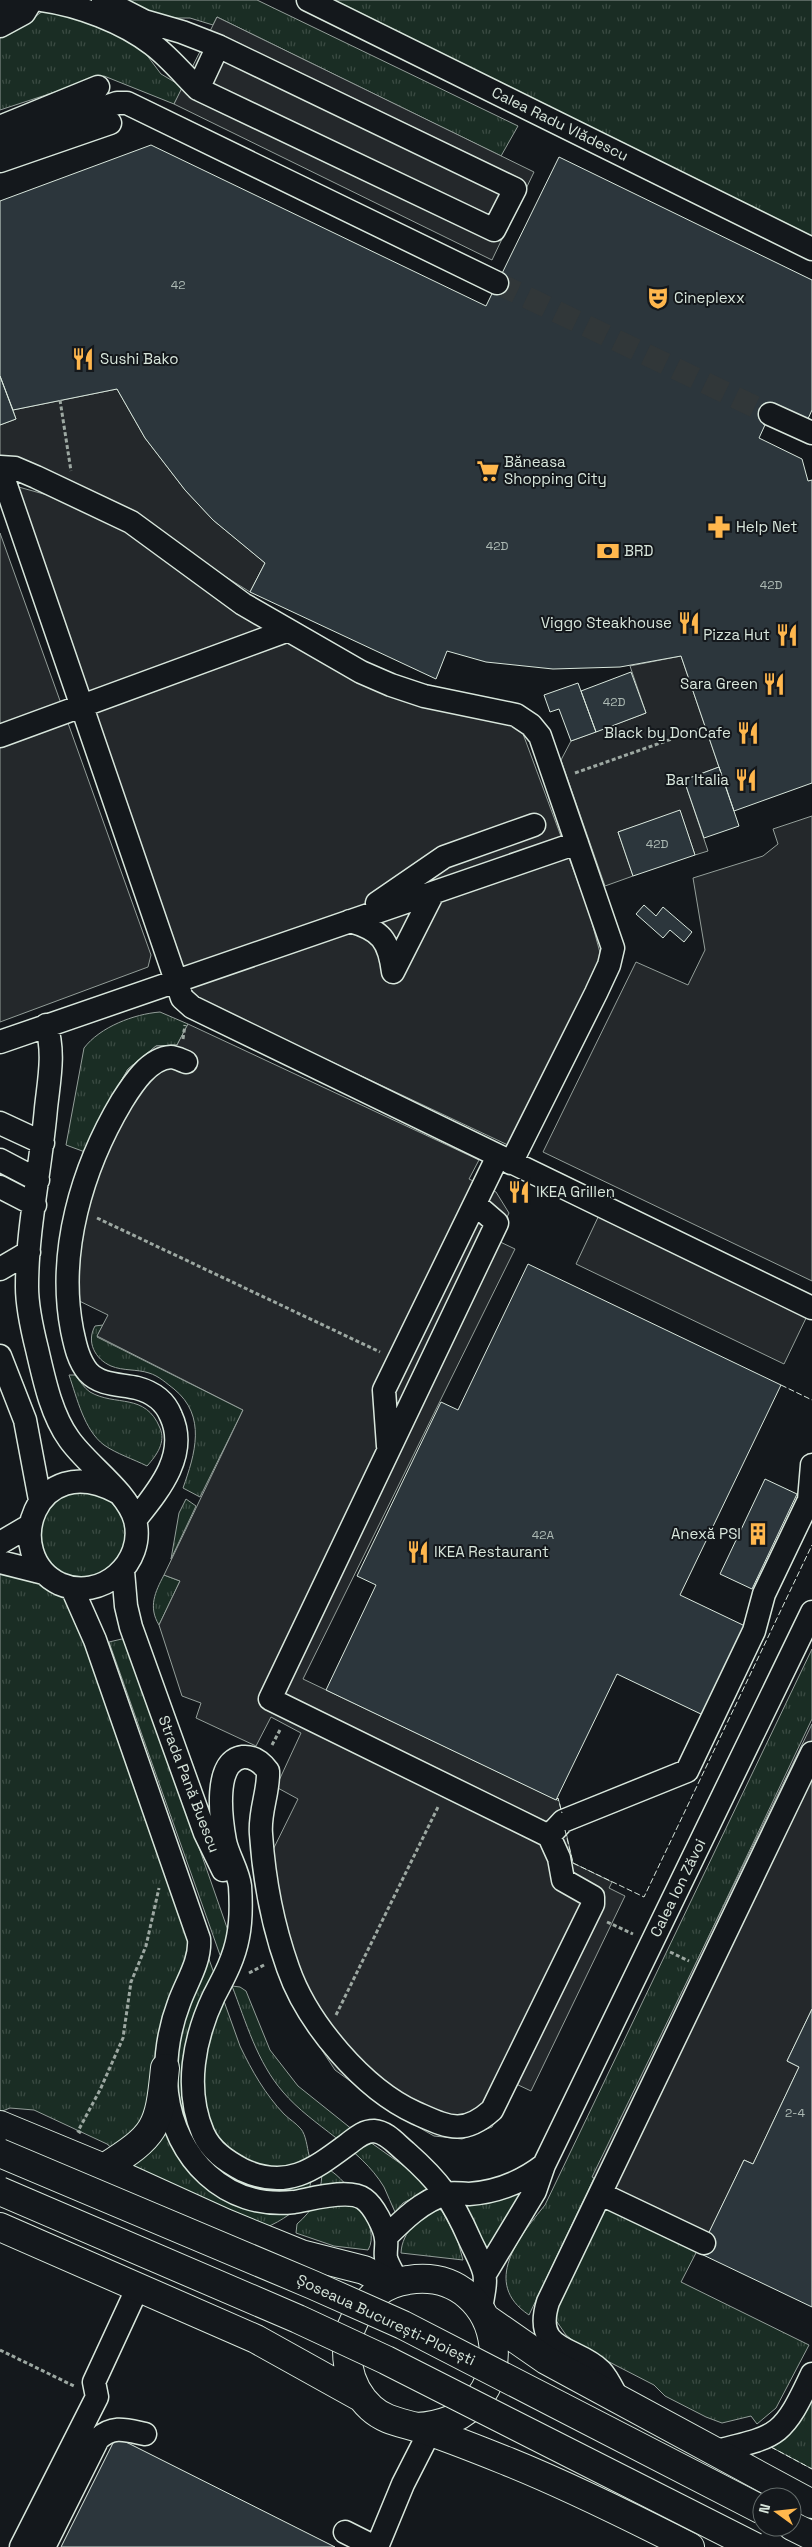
<svg xmlns="http://www.w3.org/2000/svg" width="812" height="2547" viewBox="0 0 812 2547" font-family="'Space Grotesk',sans-serif">
  <defs>
    <pattern id="grass-tufts" width="24" height="20" patternUnits="userSpaceOnUse" patternTransform="scale(1.25)"><rect width="24" height="20" fill="#1a2d24"/><path d="M3 7l-1-3M5 7V3M7 7l1-3M15 17l-1-3M17 17v-4M19 17l1-3" fill="none" stroke="#3b4b43"/></pattern>
  </defs>
  <rect width="100%" height="100%" fill="#14181c"/>
  <path fill="url(#grass-tufts)" stroke="#939e99" d="M116 0H257L518 126 501 156 217 17 213 25 190 18H157Z
    M307 0H812V249Z
    M65 10 128 40 143 50 161 74 183 87 174 104 104 76 0 110V37L15 31 43 11Z
    M160 1012 188 1024 177 1045 156 1046 128 1069 96 1125 85 1152 66 1145 84 1048C100 1027 134 1014 160 1012Z
    M103 1325 97 1337 243 1410 200 1497 183 1488C195 1454 207 1416 174 1389 166 1383 159 1376 149 1373 137 1369 123 1371 111 1366 95 1359 86 1342 95 1326Z
    M69 1375H75C80 1381 84 1388 90 1392 116 1407 145 1392 160 1428 166 1442 157 1455 147 1466 133 1459 117 1454 104 1445 84 1430 77 1398 69 1375Z
    M40 1535a43 43 0 1 1 86 0a43 43 0 1 1-86 0Z
    M186 1499 196 1506 171 1559 179 1513Z
    M0 1562 59 1584 95 1640 240 2046C252 2071 265 2094 284 2114 289 2119 296 2123 301 2129 306 2135 307 2147 309 2155 321 2202 288 2219 251 2234L173 2200 107 2144 34 2110 10 2108 0 2112Z
    M164 1575 180 1581 159 1625C148 1607 155 1592 164 1575Z
    M126 1638 240 1965 220 1955 109 1642Z
    M812 1649V1719L529 2315C481 2283 519 2237 545 2205Z
    M232 1986 240 1987 246 1991 270 2050 298 2086 353 2130 418 2176 429 2189 403 2203 395 2212C391 2204 388 2195 384 2187 360 2147 313 2127 283 2092 257 2062 246 2022 232 1986Z
    M328 2169C348 2180 382 2228 368 2250L334 2246 296 2233 297 2224C313 2210 321 2196 322 2174Z
    M518 2191 524 2194 497 2232 487 2255 461 2205Z
    M607 2203 698 2249 681 2282 809 2345 776 2408 757 2424 751 2416 722 2423 706 2417 665 2396 654 2385 584 2349 566 2335 555 2319 559 2301Z
    M439 2209 442 2211 457 2238 463 2260 401 2253C402 2231 420 2217 439 2209Z
    M812 2393V2469L771 2447 796 2426Z"/>
  <path fill="#24282b" stroke="#939e99" d="M217 17 534 172 492 260 174 104Z
    M117 389 145 438 185 490 213 520 265 563 250 592 210 567 0 462V425L16 419 13 410Z
    M15 486 58 498 112 521 298 644 519 723 589 912 602 960 510 1146 194 997Z
    M0 533 151 955 148 967 0 1022Z
    M681 656 719 767 684 780 708 851 695 855 680 811 618 832 633 876 605 886 561 760 571 741 646 713 630 666Z
    M812 816V1281L543 1152 636 962 688 985 705 950 693 878 763 856 778 844 773 829Z
    M188 1024 479 1160 469 1179 496 1192 509 1213 496 1240 515 1249 303 1679 559 1801 573 1863 612 1882 609 1888 625 1896 531 2091 514 2083 492 2127 462 2139 434 2136 397 2115 335 2070 294 2008 272 1935 265 1866 298 1799 276 1787 301 1733 271 1717 256 1746 196 1718 201 1703 182 1696 159 1625 180 1581 164 1575 243 1410 97 1336 108 1315 67 1295 85 1152 96 1125 128 1069 156 1046 177 1045Z
    M600 1213 808 1314 784 1364 576 1264Z
    M812 1724V2009L787 2061 799 2067 753 2164 744 2160 709 2233 592 2177Z"/>
  <path fill="#2c363c" stroke="#d8e6dc" d="M151 145 486 306 559 157 812 280V410L807 421 770 414 759 438 802 459 808 481 812 480V783L734 811 681 656 620 667 553 669 486 662 447 651 436 679 250 592 265 563 213 520 185 490 145 438 117 389 13 410 0 376V201Z
    M0 376 16 419 0 425Z
    M631 672 646 713 596 732 581 691Z
    M578 683 596 732 571 741 559 709 550 712 544 695Z
    M719 767 739 826 704 838 684 780Z
    M680 810 695 855 633 876 618 832Z
    M644 905 656 916 663 907 692 932 684 942 670 930 663 938 636 914Z
    M528 1264 781 1385 680 1595 745 1626 703 1715 617 1674 556 1800 326 1690 376 1585 357 1576 441 1402 458 1410Z
    M765 1479 797 1494 752 1589 720 1574Z
    M812 2009V2307L699 2253 744 2160 753 2164 799 2067 787 2061Z
    M116 2437 335 2547H61Z"/>
  <g fill="none" stroke-linecap="round" stroke-linejoin="round">
    <path stroke="#313739" stroke-width="22" stroke-dasharray="22 11" stroke-linecap="butt" d="M497 283 770 414"/>
    <defs>
      <path id="minor" d="M42 0C78 5 124 22 153 45 169 57 183 74 198 89
        M103 0 144 21 182 32 218 46
        M308 0 812 249
        M0 5 8 0
        M0 26 24 13 32 0
        M218 46 515 189 494 230 198 89Z
        M0 127 98 87
        M0 144 117 103H127L497 283
        M0 161 110 123
        M770 414 812 433
        M0 467 15 468 36 477 131 522 243 604 361 672 391 685 424 696 516 715 531 725 540 736 613 948 609 965 596 993 511 1163
        M0 468 182 998 192 1007 812 1308
        M0 736 286 631
        M377 903 444 857 534 825
        M350 921C381 930 389 940 393 972L433 893
        M46 1025C55 1052 49 1080 46 1108 41 1167 27 1228 27 1287 27 1308 32 1329 37 1349 44 1379 51 1414 69 1439 87 1465 127 1491 135 1520 146 1563 101 1602 60 1584 0 1555 35 1448 117 1492
        M0 1042 577 843
        M0 1123 43 1143
        M0 1160 38 1180
        M0 1187 35 1205
        M475 1204 497 1223 270 1699 549 1836 559 1858 563 1880 593 1897V1904L492 2110C463 2136 448 2127 416 2113 363 2089 307 2023 288 1968 273 1926 264 1879 261 1834 259 1812 269 1792 268 1771 262 1763 254 1756 243 1757 213 1761 221 1819 225 1841 228 1856 238 1870 240 1886 241 1901 241 1922 238 1937 234 1959 224 1977 214 1996 194 2038 184 2089 203 2133 211 2151 226 2161 243 2170 287 2190 313 2170 348 2144 356 2138 363 2131 374 2131 387 2132 396 2144 406 2152 440 2182 452 2199 470 2240 475 2251 481 2261 484 2272 487 2283 482 2299 481 2310
        M0 1269 29 1252
        M0 1356 25 1420 40 1500
        M388 1446 384 1390 498 1156
        M135 1520C158 1491 189 1455 171 1416 165 1401 152 1392 137 1388 121 1384 101 1386 88 1372 78 1360 75 1344 72 1330 57 1252 82 1168 122 1101 132 1085 149 1058 171 1057 175 1057 181 1060 186 1062
        M0 1543 29 1526
        M0 1562 44 1573
        M123 1571 126 1606 131 1627 205 1833 223 1870
        M72 1588 95 1640 199 1939C201 1961 186 1983 179 2003 168 2032 164 2062 167 2093 175 2158 225 2210 294 2202 312 2199 349 2188 364 2199 374 2206 385 2228 386 2239 387 2245 385 2252 386 2258 388 2266 394 2274 397 2282
        M549 1836 563 1821 687 1771 754 1631 764 1594 809 1500 812 1465
        M601 2194 704 2243
        M386 2237C403 2220 422 2201 446 2194 453 2192 462 2194 469 2194 498 2192 522 2182 544 2165
        M485 2274 535 2191 544 2165 812 1612
        M619 2401C614 2392 608 2378 601 2371 576 2346 532 2353 548 2302L812 1753
        M712 2452C779 2436 782 2438 812 2374
        M345 2532 375 2547
        M21 2547 97 2397 94 2382 138 2287
        M44 2547 98 2439C113 2425 126 2430 145 2434
        M377 2547 403 2484 429 2433"/>
      <path id="highway" d="M0 2125 104 2168 225 2223 301 2254 364 2270 392 2284
        M104 2168C156 2135 159 2129 165 2068
        M0 2227 256 2339 362 2398
        M487 2319 546 2360 812 2504
        M416 2427C533 2421 508 2264 408 2280 384 2283 366 2299 355 2319 340 2348 347 2386 371 2408 384 2420 399 2422 416 2427 447 2437 479 2450 509 2462 571 2487 631 2517 690 2547
        M792 2526 812 2536"/>
    </defs>
    <use href="#minor" stroke="#d8e6dc" stroke-width="25"/>
    <use href="#highway" stroke="#d8e6dc" stroke-width="30"/>
    <path stroke="#9da8a2" stroke-width="3" stroke-dasharray="4 2.5" stroke-linecap="butt" d="M60 400 71 471
      M575 773 706 727
      M183 1039 185 1025
      M97 1218 380 1352
      M272 1745 281 1728
      M607 1922 633 1934
      M670 1952 689 1961
      M249 1973 266 1964
      M336 2015 439 1805
      M81 2133 78 2131 100 2090 123 2038 131 1982 146 1946 159 1888
      M0 2350 74 2386"/>
    <use href="#minor" stroke="#14181c" stroke-width="22"/>
    <use href="#highway" stroke="#14181c" stroke-width="28"/>
    <defs>
      <path id="highway-bridge" d="M0 2153 313 2285 403 2325 762 2510
        M0 2191 298 2319 386 2360 755 2547"/>
    </defs>
    <use href="#highway-bridge" stroke="#d8e6dc" stroke-width="30" stroke-linecap="butt"/>
    <use href="#highway-bridge" stroke="#14181c" stroke-width="28"/>
    <path stroke="#d8e6dc" stroke-width="1" stroke-dasharray="6 2.5" stroke-linecap="butt" d="M781 1385 812 1400
      M556 1800 558 1798 562 1813
      M565 1830 573 1863 644 1897 812 1545
      M771 2447 812 2469"/>
  </g>
  <defs>
    <symbol id="theatre-bare" viewBox="-9 -9 18 18"><path d="M-5-5.5Q0-4 5-5.5V0Q5 5 0 6Q-5 5-5 0ZM-3.3-2.5H-1v1.5H-3.3ZM1-2.5H3.3v1.5H1ZM-2.8 1Q0 5.5 2.8 1Z" fill="#ffb74d" stroke="#14181c" stroke-width="2.5" paint-order="stroke"/></symbol>
    <symbol id="restaurant-bare" viewBox="-9 -9 18 18"><path d="M-5-6h1v4h1v-4h1v4h1v-4h1v5L-1.5 .5V6h-2V.5L-5-1ZM5-6V6H3V1.5H1.5Q1.5-4 5-6Z" fill="#ffb74d" stroke="#14181c" stroke-width="2.5" paint-order="stroke"/></symbol>
    <symbol id="supermarket-bare" viewBox="-9 -9 18 18"><path d="M-6-5.5h2.5l.6 2H6L4.5 2H-2.5L-4.4-4H-6ZM-1.5 3.2a1.3 1.3 0 1 0 .1 0ZM3 3.2a1.3 1.3 0 1 0 .1 0Z" fill="#ffb74d" stroke="#14181c" stroke-width="2.5" paint-order="stroke"/></symbol>
    <symbol id="pharmacy-bare" viewBox="-9 -9 18 18"><path d="M-2-6h4v4h4v4h-4v4h-4v-4h-4v-4h4Z" fill="#ffb74d" stroke="#14181c" stroke-width="2.5" paint-order="stroke"/></symbol>
    <symbol id="bank-bare" viewBox="-9 -9 18 18"><path d="M-6-4H6V4H-6ZM0-2.3a2.3 2.3 0 1 0 0 4.6a2.3 2.3 0 1 0 0-4.6Z" fill="#ffb74d" stroke="#14181c" stroke-width="2.5" paint-order="stroke"/></symbol>
    <symbol id="building-bare" viewBox="-9 -9 18 18"><path d="M-4-6H4V6H1V3H-1V6H-4ZM-2.5-4.3h1.7v1.8h-1.7ZM.8-4.3h1.7v1.8H.8ZM-2.5-1h1.7V.8h-1.7ZM.8-1h1.7V.8H.8Z" fill="#ffb74d" stroke="#14181c" stroke-width="2.5" paint-order="stroke"/></symbol>
  </defs>
  <g fill-rule="evenodd">
    <use href="#theatre-bare" x="642" y="282" width="32" height="32"/>
    <use href="#restaurant-bare" x="67" y="343" width="32" height="32"/>
    <use href="#supermarket-bare" x="472" y="455" width="32" height="32"/>
    <use href="#pharmacy-bare" x="703" y="511" width="32" height="32"/>
    <use href="#bank-bare" x="592" y="535" width="32" height="32"/>
    <use href="#restaurant-bare" x="673" y="607" width="32" height="32"/>
    <use href="#restaurant-bare" x="771" y="619" width="32" height="32"/>
    <use href="#restaurant-bare" x="758" y="668" width="32" height="32"/>
    <use href="#restaurant-bare" x="732" y="717" width="32" height="32"/>
    <use href="#restaurant-bare" x="730" y="764" width="32" height="32"/>
    <use href="#restaurant-bare" x="503" y="1176" width="32" height="32"/>
    <use href="#building-bare" x="742" y="1518" width="32" height="32"/>
    <use href="#restaurant-bare" x="402" y="1536" width="32" height="32"/>
  </g>
  <g text-anchor="middle" stroke-width="4" stroke-linejoin="round" paint-order="stroke">
    <g font-size="12" fill="#adbab4">
      <text x="178" y="289">42</text>
      <text x="497" y="550">42D</text>
      <text x="771" y="589">42D</text>
      <text x="614" y="706">42D</text>
      <text x="657" y="848">42D</text>
      <text x="543" y="1539">42A</text>
      <text x="795" y="2117">2-4</text>
    </g>
    <g font-size="15" fill="#d8e6dc" stroke="#14181c">
      <text transform="translate(560 124) rotate(26)" y="5">Calea Radu Vlădescu</text>
      <text transform="translate(189 1784) rotate(69)" y="5">Strada Pană Buescu</text>
      <text transform="translate(678 1888) rotate(-64)" y="5">Calea Ion Zăvoi</text>
      <text transform="translate(386 2320) rotate(25)" y="5">Șoseaua București-Ploiești</text>
    </g>
    <g font-size="15" fill="#d8e6dc" stroke="#14181c" text-anchor="start">
      <text x="674" y="303">Cineplexx</text>
      <text x="100" y="364">Sushi Bako</text>
      <text x="504" y="467">Băneasa<tspan x="504" dy="17">Shopping City</tspan></text>
      <text x="736" y="532">Help Net</text>
      <text x="624" y="556">BRD</text>
      <text x="672" y="628" text-anchor="end">Viggo Steakhouse</text>
      <text x="770" y="640" text-anchor="end">Pizza Hut</text>
      <text x="758" y="689" text-anchor="end">Sara Green</text>
      <text x="731" y="738" text-anchor="end">Black by DonCafe</text>
      <text x="729" y="785" text-anchor="end">Bar Italia</text>
      <text x="536" y="1197">IKEA Grillen</text>
      <text x="741" y="1539" text-anchor="end">Anexă PSI</text>
      <text x="434" y="1557">IKEA Restaurant</text>
    </g>
  </g>
  <g transform="translate(777 2512) rotate(285)"><circle r="24" fill="#14181c" stroke="#626a69"/>
  <path d="M0-4L9 19L0 12L-9 19Z" fill="#ffb74d"/>
  <text y="-8" font-size="14" font-weight="bold" text-anchor="middle" fill="#d8e6dc">N</text>
  </g>
</svg>
